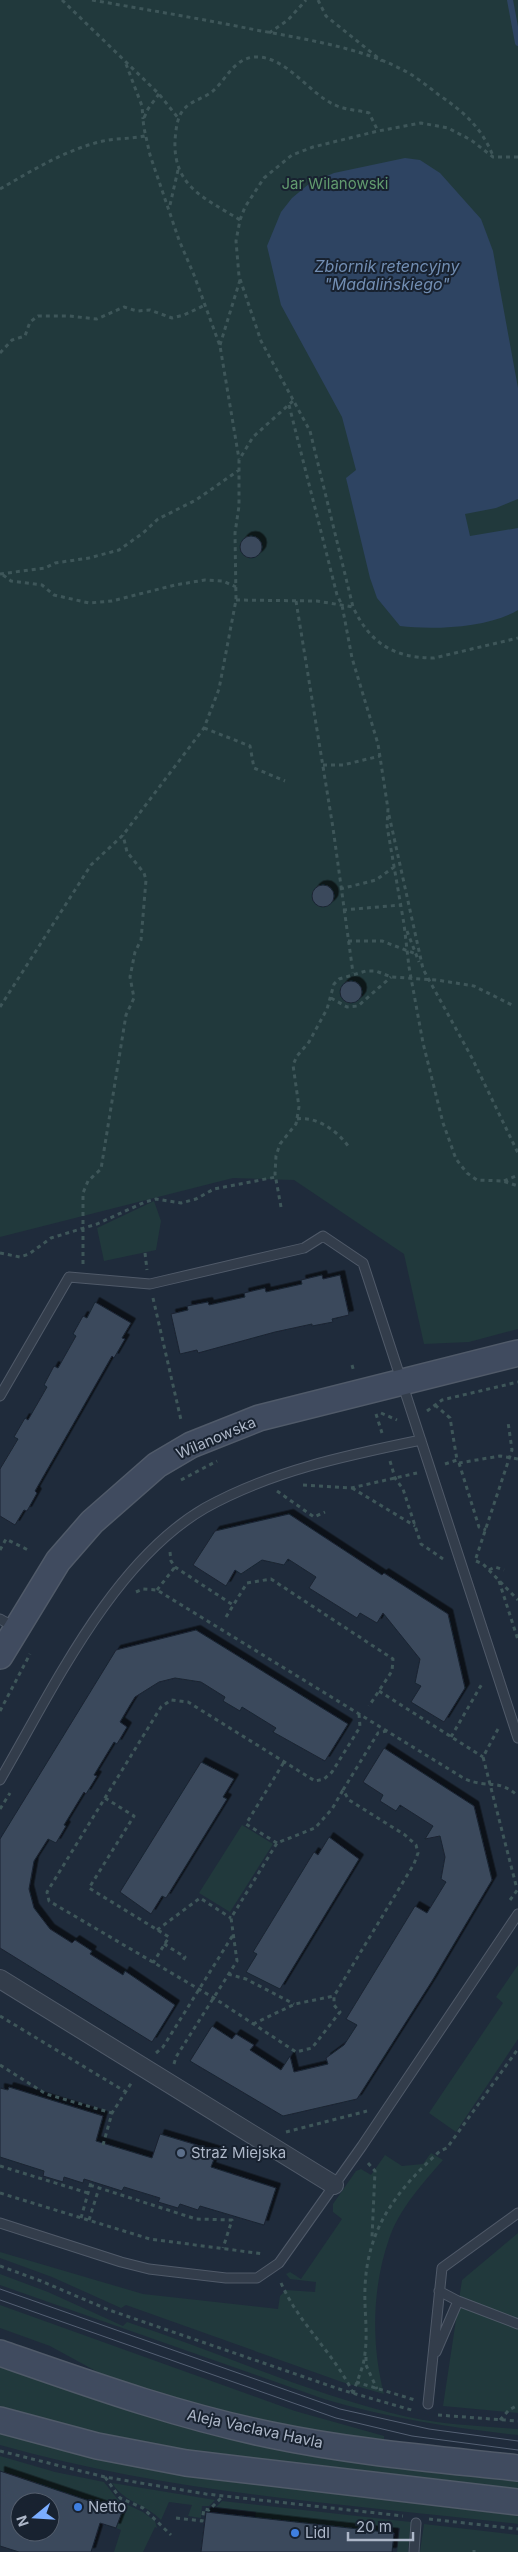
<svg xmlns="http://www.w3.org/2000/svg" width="518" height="2552" viewBox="0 0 518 2552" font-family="Inter,sans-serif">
  <defs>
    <filter id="shadow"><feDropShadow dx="4.5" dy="-4.5" stdDeviation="0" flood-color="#0009"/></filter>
  </defs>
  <rect width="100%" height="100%" fill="#1f2b3b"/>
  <path fill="#21393c" d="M0 0H518V1329L469 1342 424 1344 404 1254 294 1180 233 1178 0 1237Z
    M154 1201 161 1221 156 1250 104 1261 97 1228Z
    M242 1825 273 1844 230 1912 199 1893Z
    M518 1965V2039L456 2132 429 2113 503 2003 496 1997Z
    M431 2153 443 2160C423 2183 399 2209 389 2239 372 2288 371 2344 384 2394L342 2382 126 2305 121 2308 52 2277 0 2258V2252L143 2294 278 2309 280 2296 286 2290 315 2292 316 2282 290 2279 286 2274 290 2272 301 2279 342 2219 333 2212V2204L356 2171 361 2169 371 2175 385 2155 402 2166 423 2164Z
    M518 2233V2413L443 2406 462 2280Z
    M0 2274 48 2292 123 2326 127 2322C221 2353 312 2395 408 2417 445 2425 481 2426 518 2429V2435C452 2428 388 2418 324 2399L0 2285Z
    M0 2305 295 2411 384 2436V2441L261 2421 204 2408 105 2376 50 2346 0 2328Z
    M0 2365C78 2393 156 2423 237 2441 330 2461 424 2469 518 2480V2489L186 2450 112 2437 0 2409Z
    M0 2433 89 2457 518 2513V2524C344 2504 169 2493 0 2445Z
    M0 2456 55 2472 104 2482 119 2501 143 2512 155 2521 157 2528 155 2527 143 2552H114L121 2530 116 2528 122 2512 0 2471Z
    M112 2483 215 2500 209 2506H202L201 2518 188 2516 192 2505 169 2502 161 2520C143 2502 126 2504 112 2483Z
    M222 2501 411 2522 408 2552H397L400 2528 381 2527 380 2532 255 2518 256 2512 216 2507Z
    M424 2524 518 2535V2552H420Z"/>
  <path fill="#2e4462" d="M405 158 420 160 440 173 481 219 493 251 518 388V499L496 508 465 514 470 536 518 528V610C488 628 433 630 400 626L377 598 370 578 346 478 356 470 342 417 281 305 267 246 281 212 292 198 310 183 334 173Z"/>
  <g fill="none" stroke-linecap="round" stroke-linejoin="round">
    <path stroke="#2e4462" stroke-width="6" d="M510 0 518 43"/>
  </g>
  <path fill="#3a495b" stroke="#1a2432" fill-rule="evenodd" filter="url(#shadow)" d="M240 547a11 11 0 1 1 22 0a11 11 0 1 1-22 0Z
    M312 896a11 11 0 1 1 22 0a11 11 0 1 1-22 0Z
    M340 992a11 11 0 1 1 22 0a11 11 0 1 1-22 0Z
    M322 1275 323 1279 340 1275 349 1315 332 1319 333 1322 312 1326V1324L275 1332 198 1353 197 1350 180 1354 171 1314 188 1310 187 1306 208 1302 209 1305 245 1297 244 1293 265 1288 266 1292 302 1284 301 1280Z
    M95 1302 131 1323 122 1338 125 1339 114 1358 112 1356 83 1407 35 1491 37 1493 27 1511 24 1510 15 1525 0 1516V1469L18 1439 14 1437 25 1418 28 1420 47 1387 44 1385 54 1366 58 1368 76 1336 73 1334 83 1316 87 1318Z
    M289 1514 382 1575 384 1573 448 1614 465 1688 444 1722 411 1702 421 1686 415 1683 420 1659 383 1613 377 1623 360 1613 357 1618 309 1588 316 1577 288 1559 284 1565 262 1560 241 1574 235 1570 226 1586 193 1565 215 1531Z
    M196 1630 348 1724 325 1761 273 1732 276 1728 242 1707 240 1711 223 1701 225 1697 201 1682 175 1678 159 1682 135 1697 130 1705 120 1722 127 1727 117 1744 114 1742 94 1775 97 1776 86 1794 84 1792 64 1825 66 1826 56 1843 48 1839 34 1861 29 1889 34 1908 50 1929 72 1943 75 1940 92 1951 90 1954 123 1975 125 1971 175 2005 152 2042 0 1948V1839L116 1650Z
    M384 1748 474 1806 492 1880 432 1981 357 2099 283 2116 190 2061 212 2026 232 2039 236 2034 254 2045 250 2050 281 2070 290 2056 294 2072 328 2064 326 2058 344 2045 357 2025 346 2019 415 1906 427 1913 446 1882 441 1879 445 1857 440 1836 425 1839 433 1826 400 1805 396 1811 380 1801 383 1795 363 1782Z
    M201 1762 234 1779 223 1797 227 1799 166 1898 162 1896 151 1914 120 1892Z
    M329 1837 359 1859 280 1989 246 1972 257 1954 253 1952 314 1852 318 1855Z
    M9 2087 103 2116 96 2141 152 2158 160 2134 217 2151 211 2167 276 2188 264 2225 200 2206 198 2210 180 2204 178 2208 158 2202 160 2198 124 2187 122 2191 84 2179 83 2183 64 2177 63 2182 43 2176 44 2171 0 2157V2088L8 2090Z
    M0 2471 122 2512 116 2528 100 2523 91 2552H19L0 2546ZM20 2502H50V2532H20Z
    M206 2512 394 2533 392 2552H201Z"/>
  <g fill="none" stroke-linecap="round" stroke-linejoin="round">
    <defs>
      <path id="lane" d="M0 1396 69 1277 150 1284 304 1248 323 1236 363 1263 518 1738
        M0 1619 16 1628
        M0 1780C53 1689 112 1562 205 1508 271 1471 348 1455 421 1440
        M0 2223 121 2262 149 2269 226 2278H257L279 2263 362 2146 518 1914
        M439 2291 458 2301 518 2324
        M436 2352 458 2301
        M428 2404 442 2268 518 2213
        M414 2552 416 2523"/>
      <path id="street" d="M0 1979 334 2185"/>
      <path id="secondary" d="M0 1656 58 1561 92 1522 157 1465 191 1445 259 1418 518 1353
        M0 2353C89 2384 178 2416 271 2435 352 2452 436 2459 518 2468
        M0 2420 97 2446 186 2463 518 2502"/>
    </defs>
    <use href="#lane" stroke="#505a69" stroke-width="11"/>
    <use href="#street" stroke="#505a69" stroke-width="20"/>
    <use href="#secondary" stroke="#505a69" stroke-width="28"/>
    <path stroke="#3e5659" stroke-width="3" stroke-dasharray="4 4" stroke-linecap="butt" d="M62 0 159 94 179 119
      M92 0C142 9 191 17 241 27 295 38 364 46 412 75 421 81 430 88 439 95 464 112 482 128 493 156
      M318 0 326 16 382 61
      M269 33 288 20 306 0
      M126 64 142 106 143 119
      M159 94 148 109 143 120 144 128 150 155 179 240 194 275 220 346 239 459
      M518 157H493L471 140 448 128 421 123 378 131 313 147 292 155 264 178 245 207 240 220 236 241 239 276 261 341 310 431 353 607C370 643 393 658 434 658L518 638
      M0 189C33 170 65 150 103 141 116 138 131 139 145 136
      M170 205 178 170
      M240 220C205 198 173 187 175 140 176 129 177 116 185 108 192 100 206 98 214 90 227 78 234 59 254 57 286 55 309 94 335 105 345 110 358 110 369 113L378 131
      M220 345 240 280
      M0 353 12 340 25 336 30 322 38 316H69L97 319 124 307 137 311 150 310 172 318 184 315 205 305
      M289 405 337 595 342 605 352 658 378 744 388 809 387 826 404 924 409 967 423 1043 443 1123 456 1159 467 1173 477 1180 503 1181 518 1186
      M0 574 45 568 55 563 89 558 119 550 143 533 158 519 196 500 239 470
      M3 575 11 581 42 585 54 595 89 603 112 601 175 585 205 580 223 581 236 587
      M236 600 317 601 353 607
      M296 601 333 828 353 973
      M204 728 250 746 254 768 285 781
      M323 765H343L380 756
      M389 815 423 969 472 1058 518 1153
      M340 889 376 880 394 867
      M343 910 401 905
      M407 931 419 962
      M348 941H382L416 954
      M331 998 347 1007 358 1006 391 977
      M0 1007 91 865 123 835 204 728 219 689 236 600 235 533 239 506V460L253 437 294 400
      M297 1119C315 1116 337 1130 348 1146
      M504 1181 518 1175
      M281 1207 275 1174 276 1156 280 1144 296 1124 299 1107 293 1065 297 1056 309 1042 327 1009 334 984 339 979 366 971H376L391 977 437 980 474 986 512 1005
      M0 1253 20 1257 29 1254 51 1238 97 1224 145 1202 156 1199 181 1203 196 1199 214 1189 276 1177
      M145 1253 147 1270
      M83 1264V1193L88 1181 101 1169 126 1015 134 998 130 977 135 952 141 940 146 880 144 873 127 852 123 835
      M153 1298 181 1420
      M352 1365 354 1372
      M435 1405 450 1418 457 1460
      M427 1411 442 1400 518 1382
      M381 1413 397 1420
      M376 1414 382 1433
      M390 1461 395 1478 403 1489 421 1544 443 1559
      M459 1463 479 1527 486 1530
      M445 1464 457 1460 459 1463 500 1456 518 1459
      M181 1480 217 1461
      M303 1485 351 1488 417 1473
      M352 1488 415 1526
      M277 1491 314 1517 325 1512
      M0 1550 6 1539 30 1551
      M170 1552 171 1561 175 1567 233 1605
      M476 1558 512 1450 508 1422
      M476 1561 483 1564 518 1600
      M489 1570 495 1567 504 1570
      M499 1581 518 1640
      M157 1590 175 1567
      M136 1592 143 1589 157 1590 465 1779C489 1789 498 1778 518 1796
      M226 1617 247 1583 271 1579 393 1659 392 1671 369 1706
      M379 1691 483 1757
      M0 1711 30 1654
      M359 1714 360 1727 332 1772 324 1779 315 1781 188 1702 171 1700 161 1707 47 1892 49 1901 214 1998 296 2052 312 2048 340 2012 334 2005V1996L414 1864 418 1853 416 1845 405 1835 349 1800 343 1790 378 1733 387 1731
      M498 1729 483 1757 517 1889
      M451 1737 483 1682
      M105 1798 134 1816 89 1888 169 1937 153 1963
      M0 1809 10 1793
      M277 1843 246 1824 284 1762
      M510 1900 518 1889
      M157 1930 200 1898 231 1918
      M164 1944 185 1957 182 1962
      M228 1974 246 1979 294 2004
      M0 2016 126 2092
      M253 2024 295 2004 334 1996
      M156 2053 163 2047 233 1935
      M174 2064 176 2057 237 1961 231 1918 277 1843 315 1828 332 1809 343 1790
      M0 2065 46 2094 112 2113
      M286 2132 367 2111
      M103 2145 112 2113 132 2082
      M368 2163 375 2171 372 2237
      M0 2166 88 2193
      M90 2185 196 2219 232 2220 223 2248
      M0 2193 150 2239 264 2254
      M81 2218 92 2179
      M89 2220 99 2188
      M0 2266 41 2281 109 2310 342 2390 415 2411
      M281 2283C299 2324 334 2353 353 2393
      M366 2357V2365L377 2389
      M356 2382 415 2400
      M353 2394C357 2380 364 2367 365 2353 368 2331 364 2310 365 2288 367 2228 397 2190 440 2151L447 2148 518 2049
      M438 2415 518 2421
      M500 2420 509 2410 518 2405
      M0 2451 105 2477 206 2494 403 2516
      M105 2477 120 2498 143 2508 171 2535
      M176 2518 202 2521 204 2509 209 2510 223 2496
      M429 2519 518 2529
      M474 2550V2552"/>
    <use href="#lane" stroke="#333d4b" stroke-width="9"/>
    <use href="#street" stroke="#333d4b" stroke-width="18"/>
    <use href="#secondary" stroke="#404b5f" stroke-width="25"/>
    <path stroke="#546073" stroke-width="1" d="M0 2289 340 2409 429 2429 518 2441
      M0 2300 336 2418 412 2436 518 2450"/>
  </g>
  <circle fill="#5c6f8a" stroke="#182230" stroke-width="2" cx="181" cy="2153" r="5"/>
  <g fill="#3f7fe0" stroke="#182230" stroke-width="2">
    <circle cx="78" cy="2507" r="5"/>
    <circle cx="295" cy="2533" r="5"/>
  </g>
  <g text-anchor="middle" stroke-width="4" stroke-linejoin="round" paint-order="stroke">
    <g font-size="15" fill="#629b6f" stroke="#182230">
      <text x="335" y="189">Jar Wilanowski</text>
    </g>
    <g font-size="15" fill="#adb7c8" stroke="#182230">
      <text transform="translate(216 1438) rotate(-23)" y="5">Wilanowska</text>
      <text transform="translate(255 2429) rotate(12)" y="5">Aleja Vaclava Havla</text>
    </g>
    <g font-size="15" fill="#adb7c8" stroke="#182230" text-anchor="start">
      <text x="191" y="2158">Straż Miejska</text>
      <text x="88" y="2512">Netto</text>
      <text x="305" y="2538">Lidl</text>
    </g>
    <g font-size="16" font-style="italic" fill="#728eb3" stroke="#182230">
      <text x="387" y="272">Zbiornik retencyjny<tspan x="387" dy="18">"Madalińskiego"</tspan></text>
    </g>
  </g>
  <g transform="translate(35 2517) rotate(252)"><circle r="24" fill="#182230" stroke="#545e6d"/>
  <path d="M0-4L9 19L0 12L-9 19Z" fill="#7badff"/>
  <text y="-8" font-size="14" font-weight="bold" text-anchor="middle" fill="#adb7c8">N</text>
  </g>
  <path d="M348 2532v8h65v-8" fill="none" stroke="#adb7c8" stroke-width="2.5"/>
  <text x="356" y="2532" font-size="15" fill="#adb7c8" stroke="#182230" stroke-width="4" paint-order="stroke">20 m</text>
</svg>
